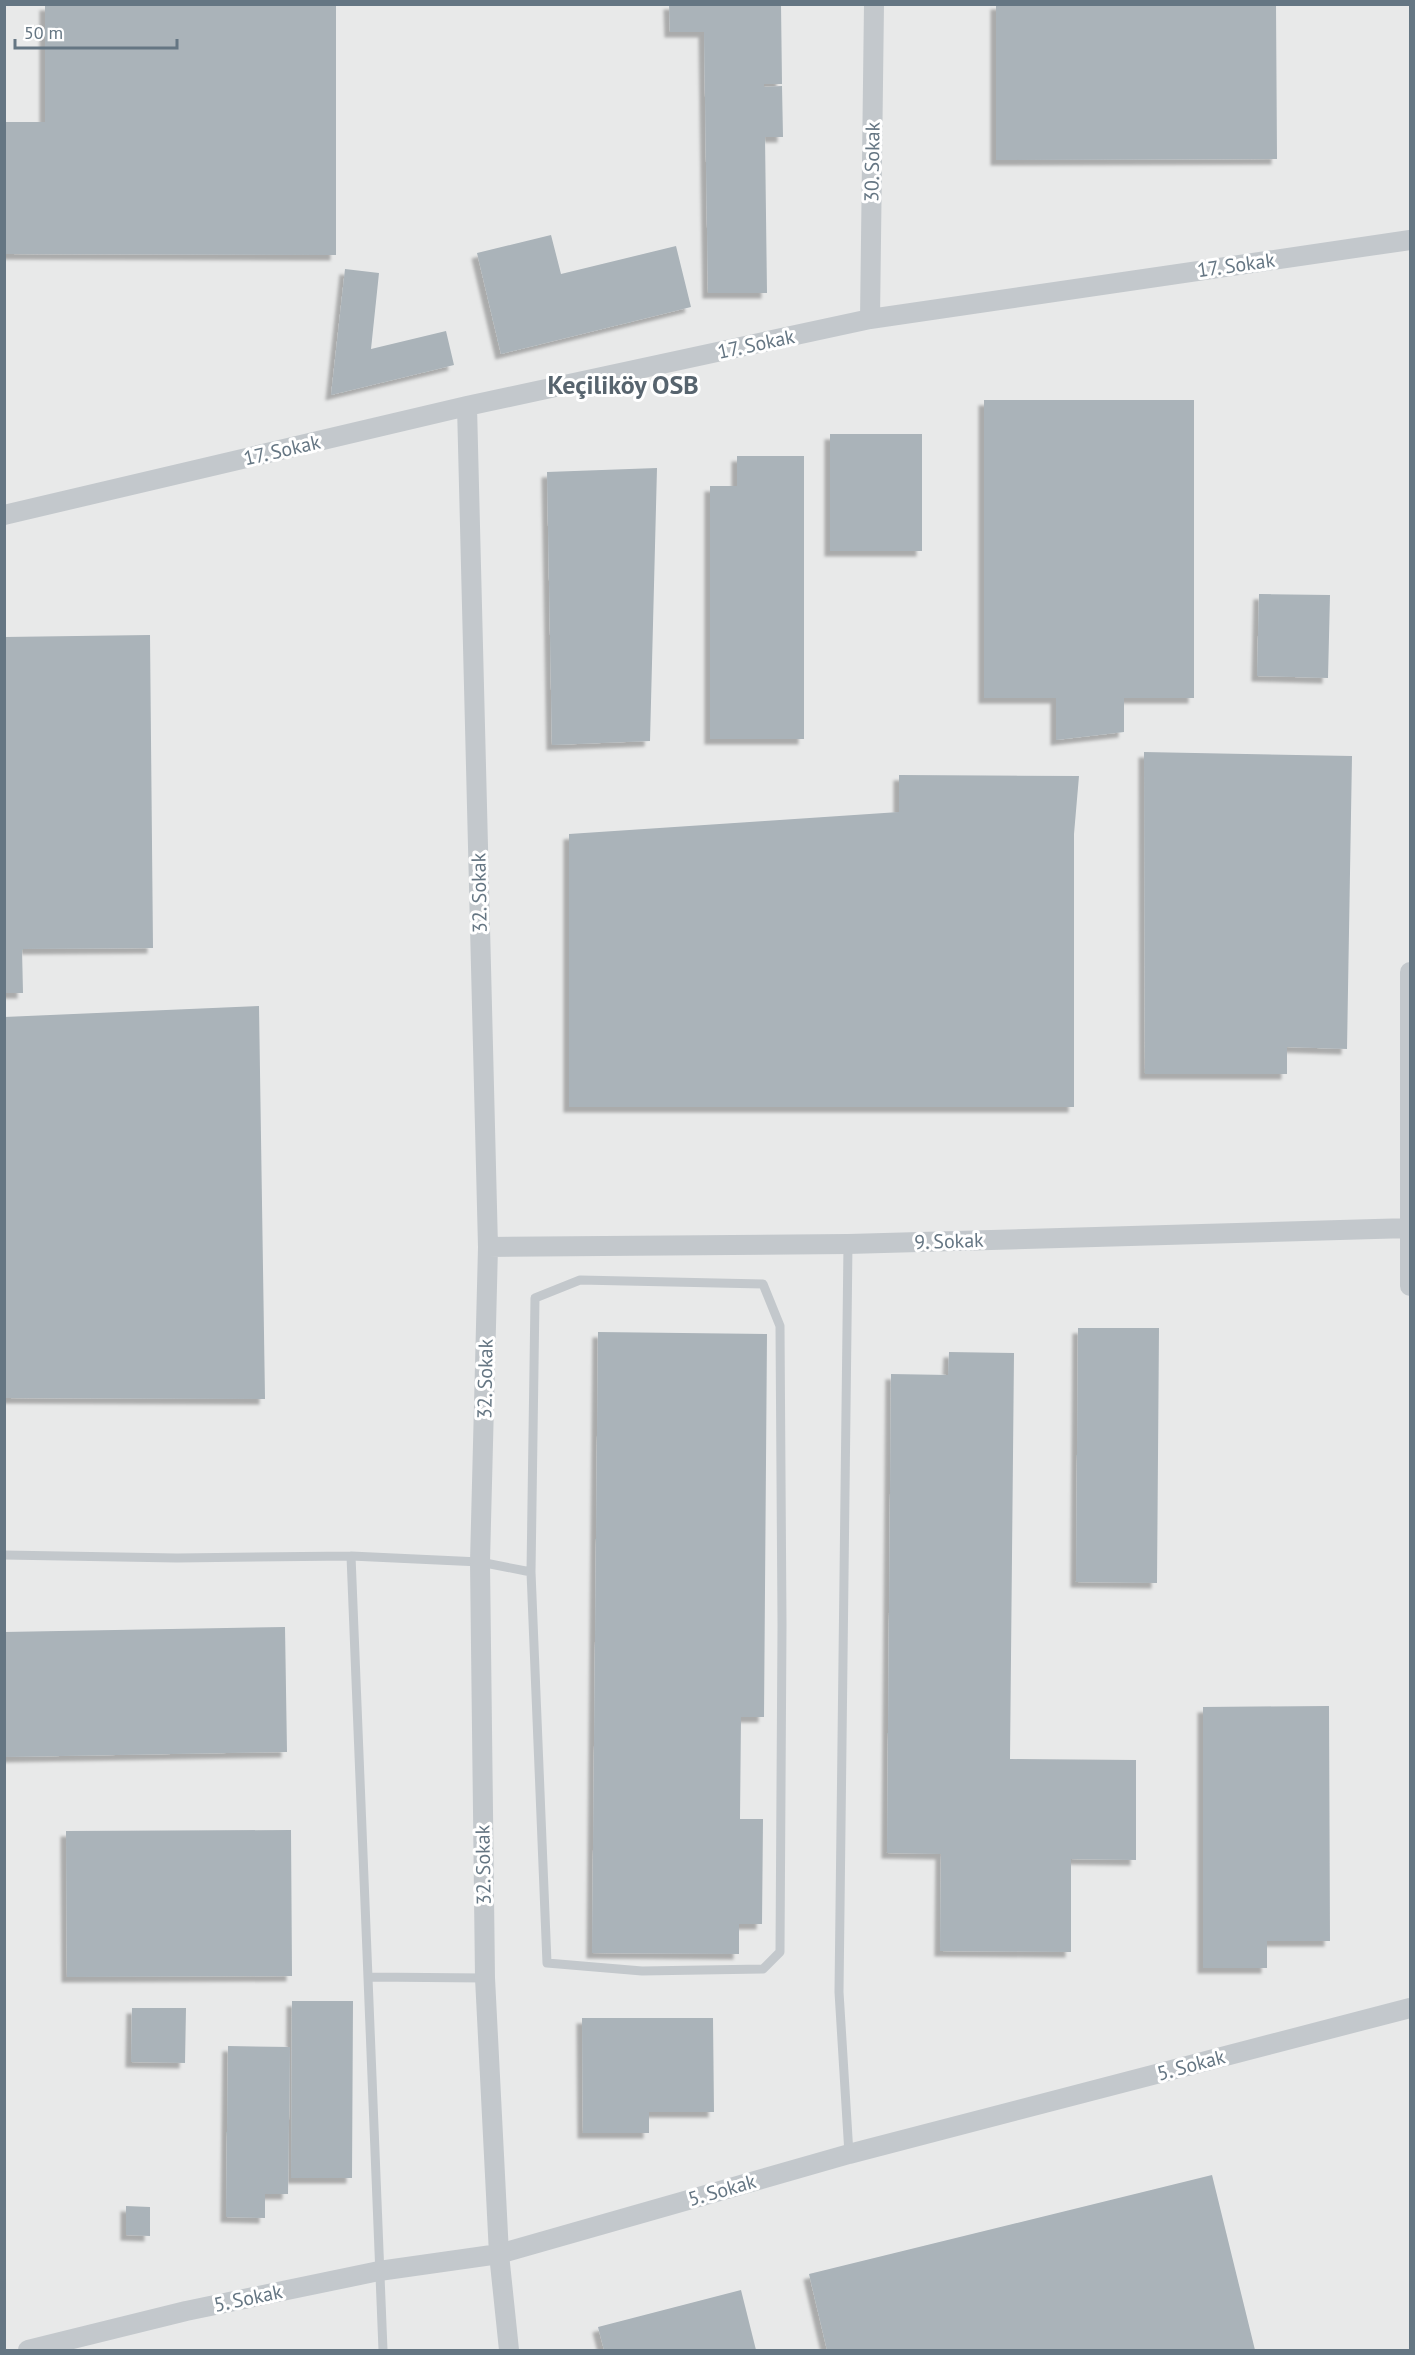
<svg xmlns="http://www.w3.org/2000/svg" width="1415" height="2355" viewBox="0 0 1415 2355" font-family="'PT Sans',sans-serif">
  <defs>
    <filter id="shadow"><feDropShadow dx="-5.5" dy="5.5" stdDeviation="1.5" flood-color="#0004"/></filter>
  </defs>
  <rect width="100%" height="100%" fill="#fafaf8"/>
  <path fill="#e8e9e9" d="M5 5H1410V2350H5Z"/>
  <path fill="#aab3b9" filter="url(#shadow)" d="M669 4H781L782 84H764V87L782 86 783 137H765L767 293H708L704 32H670Z
    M996 4H1276L1277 159 996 160Z
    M45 5H336V255L4 254V122H45Z
    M551 235 561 274 676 246 691 307 501 354 477 253Z
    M345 269 379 273 371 349 446 331 454 365 331 395Z
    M984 400H1194V698H1124V732L1056 740V698H984Z
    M830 434H922V551H830Z
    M737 456H804V739H710V486H737Z
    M657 468 650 741 552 745 547 472Z
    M1259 594 1330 595 1328 678 1257 676Z
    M150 635 153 948 22 949 23 993H4V637Z
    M1144 752 1352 756 1347 1049 1287 1047V1074H1145Z
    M899 775 1079 776 1074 834V1107H569V834L899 812Z
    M259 1006 265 1399 4 1398V1017Z
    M1078 1328H1159L1157 1583 1076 1582Z
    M598 1332 767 1334 764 1717H741L740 1819H763L762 1924H739V1954L592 1953Z
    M949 1352 1014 1353 1010 1759 1136 1760V1860L1071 1859V1952L940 1951 941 1854 887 1853 891 1374 948 1375Z
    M285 1627 287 1752 4 1757V1632Z
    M1329 1706 1330 1941H1267V1968H1203V1707Z
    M291 1830 292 1976 67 1977 66 1831Z
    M292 2001H353L352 2178H291Z
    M132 2008H186L185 2063 131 2062Z
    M582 2018H713L714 2112H649V2133H583Z
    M228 2046 290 2047 288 2194H265V2218L226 2217Z
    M1212 2175 1255 2350H827L809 2274Z
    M126 2206 150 2207V2236L126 2235Z
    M741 2290 756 2350H604L598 2327Z"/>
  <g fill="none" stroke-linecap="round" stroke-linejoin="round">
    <path stroke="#c3c8cc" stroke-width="9" d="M848 1244 839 1992 849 2154
      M580 1280 763 1284 780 1326 782 1625 780 1952 763 1969 642 1971 547 1963 531 1572 535 1298Z
      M4 1555 177 1558 351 1556 480 1562 531 1572
      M351 1556 383 2350
      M368 1977 485 1978"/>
    <path stroke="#c3c8cc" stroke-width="20" d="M870 319 874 4
      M467 406 488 1247 480 1562 485 1978 499 2254 509 2350
      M4 515 467 406 870 319 1410 240
      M1410 972V1286
      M488 1247 848 1244 1410 1228
      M28 2350 186 2311 379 2271 499 2254 849 2154 1410 2008"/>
  </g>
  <g text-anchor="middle" stroke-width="6" stroke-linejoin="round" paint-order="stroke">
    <g font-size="20" fill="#657683" stroke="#fff">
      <text transform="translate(872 162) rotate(-89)" y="7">30. Sokak</text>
      <text transform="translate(1236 265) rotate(-8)" y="7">17. Sokak</text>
      <text transform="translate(756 344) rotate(-12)" y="7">17. Sokak</text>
      <text transform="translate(282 450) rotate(-13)" y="7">17. Sokak</text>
      <text transform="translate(479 893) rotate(-91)" y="7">32. Sokak</text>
      <text transform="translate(949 1241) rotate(-2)" y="7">9. Sokak</text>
      <text transform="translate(485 1379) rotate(-89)" y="7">32. Sokak</text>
      <text transform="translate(483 1865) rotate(-91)" y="7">32. Sokak</text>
      <text transform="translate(1191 2065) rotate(-15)" y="7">5. Sokak</text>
      <text transform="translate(722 2190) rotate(-16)" y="7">5. Sokak</text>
      <text transform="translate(248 2298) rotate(-12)" y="7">5. Sokak</text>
    </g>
    <g font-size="26" font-weight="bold" fill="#57646e" stroke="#fff">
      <text x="623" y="394">Keçiliköy OSB</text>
    </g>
  </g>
  <rect width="1415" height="2355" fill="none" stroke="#657683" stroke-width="12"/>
  <path d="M15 39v9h162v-9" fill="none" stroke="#657683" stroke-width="3"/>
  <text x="24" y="39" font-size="18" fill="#657683" stroke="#ffffff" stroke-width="4.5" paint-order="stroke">50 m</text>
</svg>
